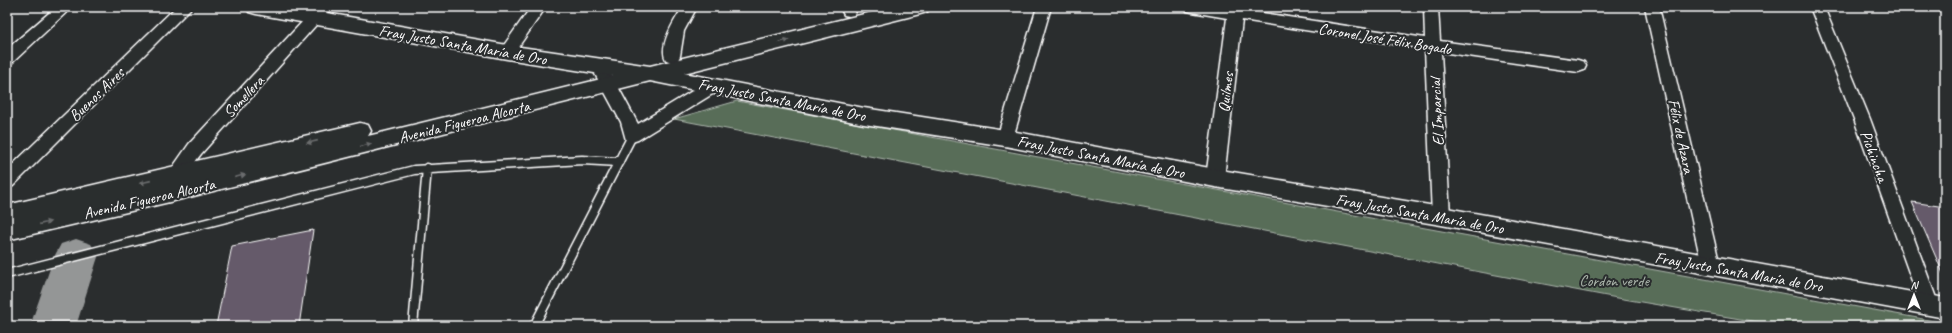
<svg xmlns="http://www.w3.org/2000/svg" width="1952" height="333" viewBox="0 0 1952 333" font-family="Caveat,sans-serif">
  <rect width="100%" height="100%" fill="#2a2d2e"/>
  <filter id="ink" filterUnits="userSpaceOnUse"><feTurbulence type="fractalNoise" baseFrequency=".025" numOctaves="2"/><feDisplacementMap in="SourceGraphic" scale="8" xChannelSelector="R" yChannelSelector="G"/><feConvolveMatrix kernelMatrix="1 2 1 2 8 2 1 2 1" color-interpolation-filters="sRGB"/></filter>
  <g filter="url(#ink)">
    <path fill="#586d59" stroke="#acb6ac" d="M737 101 1146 177 1945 323V326H1781L1612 297 674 119Z"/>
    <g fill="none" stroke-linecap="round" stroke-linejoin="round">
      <path fill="#949696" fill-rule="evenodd" d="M76 239 91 244 98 257 76 326H30L54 257 61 244Z"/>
    </g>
    <path fill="#655a6a" stroke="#fff" d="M1912 202 1945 207V278Z
      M313 230 299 326H216L232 246Z"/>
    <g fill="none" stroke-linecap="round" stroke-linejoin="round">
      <defs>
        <path id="lane" d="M7 274 414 170 582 160 619 162
          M413 326 427 168
          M534 326 632 136"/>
        <path id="street" d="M56 7H72L13 62 7 64V49Z
          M176 7H192L13 186 7 188V170Z
          M316 7H332L201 154 185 175 182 189 176 191 170 189 167 184 168 174 189 144Z
          M531 7H546L512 56 507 58 502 56 499 52 502 48Z
          M683 7H697L684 31 680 56 678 60 672 62 666 60C658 46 675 19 683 7Z
          M844 7H858L854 15 849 16 844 15 842 11Z
          M1037 7H1051L1013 138 1011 142 1005 144 999 142 997 138Z
          M1185 7H1243V10L1425 38 1424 7H1438L1440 41 1578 60 1584 62 1586 66 1584 70 1578 72 1441 52 1450 216 1447 221 1441 223 1435 221 1432 216 1425 49 1242 20 1224 178 1221 183 1215 185 1209 183 1206 178 1227 18 1192 12 1187 11Z
          M1645 7H1659L1720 266 1717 271 1711 274 1705 271 1702 266Z
          M1810 7H1824L1870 119 1939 306 1937 312 1930 314 1923 312 1921 306 1854 119Z
          M603 68 609 70 638 124 707 82 713 80 719 82 721 86 719 90 638 140 632 142 626 140 621 122 595 74 597 70Z"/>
        <path id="secondary" d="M246 7H293L507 45 650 66 893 7H930L927 12 920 14 684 73 864 108 1005 130 1215 169 1441 207 1945 298V318L1441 225 1215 187 1005 146 864 124 650 81 174 201 7 240V205L360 123 368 125 371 131 368 136 613 76 507 59 256 14 249 12Z"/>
      </defs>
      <use href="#lane" stroke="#fff" stroke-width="11"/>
      <use href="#street" stroke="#fff" stroke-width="3"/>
      <use href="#secondary" stroke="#fff" stroke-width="3"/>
      <path stroke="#fff" stroke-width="2.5" stroke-dasharray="1 3" stroke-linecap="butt" d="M1918 323 1937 326"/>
      <use href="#lane" stroke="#2a2d2e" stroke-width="8"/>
      <use href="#street" fill="#2a2d2e" fill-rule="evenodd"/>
      <use href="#secondary" fill="#2a2d2e" fill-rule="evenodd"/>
    </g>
    <defs><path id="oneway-solid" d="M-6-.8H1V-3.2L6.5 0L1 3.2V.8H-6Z"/></defs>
    <g fill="#6a6c6d">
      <use href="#oneway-solid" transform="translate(784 41) rotate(-14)"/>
      <use href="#oneway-solid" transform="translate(312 142) rotate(167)"/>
      <use href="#oneway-solid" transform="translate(366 145) rotate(-14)"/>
      <use href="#oneway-solid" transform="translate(240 176) rotate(-14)"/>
      <use href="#oneway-solid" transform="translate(145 182) rotate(167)"/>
      <use href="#oneway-solid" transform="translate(45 223) rotate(-13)"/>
    </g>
  </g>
  <g text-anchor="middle" stroke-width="4" stroke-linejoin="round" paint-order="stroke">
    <g font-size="16" fill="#fff" stroke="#2a2d2e">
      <text transform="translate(1385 38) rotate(9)" y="6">Coronel José Félix Bogado</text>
      <text transform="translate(463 44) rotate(10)" y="6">Fray Justo Santa María de Oro</text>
      <text transform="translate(1225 92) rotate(-83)" y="6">Quilmes</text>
      <text transform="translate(96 94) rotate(-44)" y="6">Buenos Aires</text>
      <text transform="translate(243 96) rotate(-47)" y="6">Somellera</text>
      <text transform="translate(782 99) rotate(11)" y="6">Fray Justo Santa María de Oro</text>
      <text transform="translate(1436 112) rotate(-93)" y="6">El Imparcial</text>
      <text transform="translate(464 121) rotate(-14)" y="6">Avenida Figueroa Alcorta</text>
      <text transform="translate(1682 136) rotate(78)" y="6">Félix de Azara</text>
      <text transform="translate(1101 156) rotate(11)" y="6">Fray Justo Santa María de Oro</text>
      <text transform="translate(1875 156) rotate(70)" y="6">Pichincha</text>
      <text transform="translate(149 198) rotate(-13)" y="6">Avenida Figueroa Alcorta</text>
      <text transform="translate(1420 213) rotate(10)" y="6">Fray Justo Santa María de Oro</text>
      <text transform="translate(1739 271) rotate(10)" y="6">Fray Justo Santa María de Oro</text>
    </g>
    <g font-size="16" fill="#acb6ac" stroke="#2a2d2e">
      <text x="1614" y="286">Cordon verde</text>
    </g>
  </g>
  <rect width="1952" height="333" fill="none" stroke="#2a2d2e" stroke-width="24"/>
  <rect x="12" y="12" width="1928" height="309" fill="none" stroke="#fff" stroke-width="1.5" filter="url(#ink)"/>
  <g transform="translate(1914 295)" stroke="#2a2d2e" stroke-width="3" paint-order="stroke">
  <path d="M0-3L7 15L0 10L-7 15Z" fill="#ffffff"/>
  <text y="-6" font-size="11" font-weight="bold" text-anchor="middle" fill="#ffffff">N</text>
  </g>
</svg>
